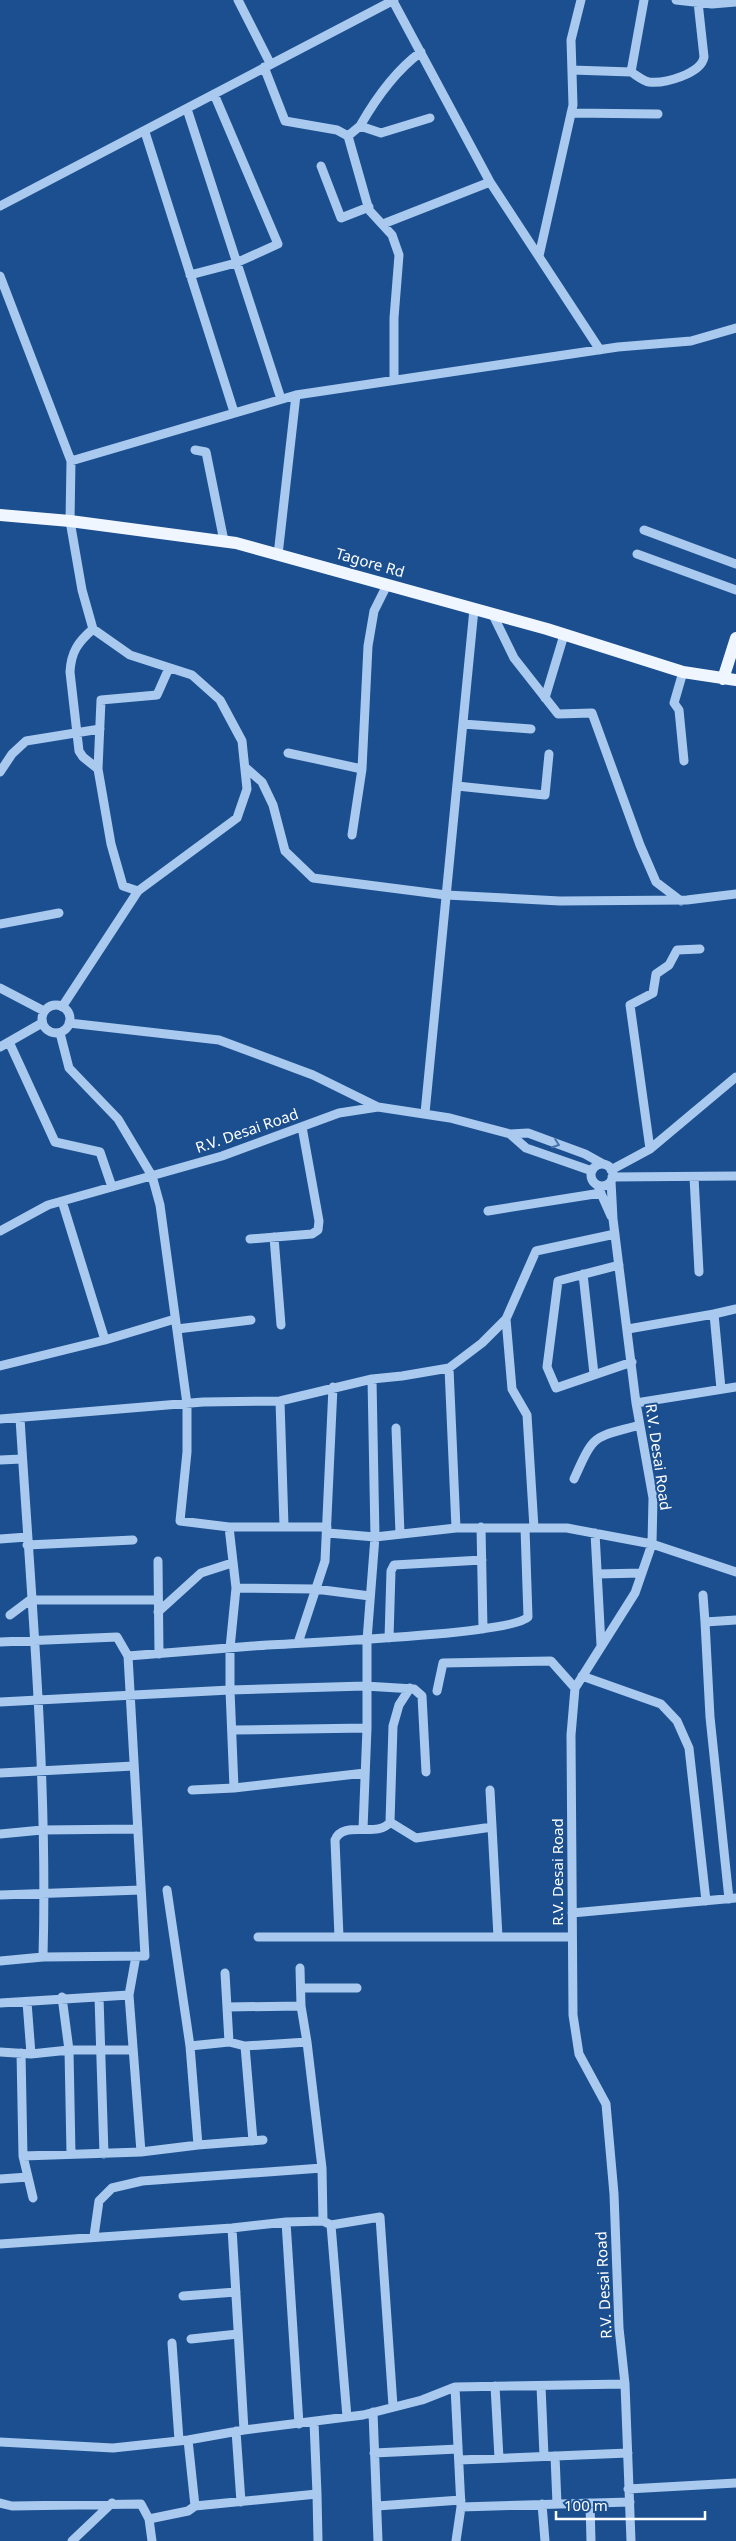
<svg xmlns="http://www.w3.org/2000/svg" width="736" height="2541" viewBox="0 0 736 2541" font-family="'Noto Sans',sans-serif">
  <rect width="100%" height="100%" fill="#1b4f8f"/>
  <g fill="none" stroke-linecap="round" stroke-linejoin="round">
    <path stroke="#a9c9ee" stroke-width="9" d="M238 0 270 63
      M644 0 631 72C636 75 643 81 649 82 664 84 701 74 704 57L698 2
      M676 0 712 4 736 2
      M393 1 490 182 600 350
      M264 67 285 121 337 130 348 136 369 210 392 235 399 255 394 318V380
      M572 70 631 72
      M187 109 281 399
      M571 113 658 114
      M360 126C376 98 395 71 421 52
      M145 132 234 412
      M348 136 360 126 381 133 430 118
      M321 166 341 218 369 207
      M0 206 394 0
      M383 224 490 182
      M539 256 573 105 571 40 581 0
      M190 275 236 263 278 244 214 94
      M0 276 71 461 70 521 82 590 93 629 130 655 192 675 220 700 242 741 247 789 237 818 138 891 62 1007
      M195 450 206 452 224 541
      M71 461 296 395 618 347 691 341 736 328
      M644 530 736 564
      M637 554 736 590
      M278 555 296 395
      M493 615 514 658 558 714 592 713 640 845 656 882 681 901
      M93 629C78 642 71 652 70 672L79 751 83 757 98 769
      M683 672 674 703 679 710 684 761
      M545 698 564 635
      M463 724 531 729
      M288 753 362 769 368 646 374 611 387 585
      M245 767 262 782 273 805 285 851 313 878 446 895 560 901 687 900 736 894
      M0 772 12 754 26 741 100 729
      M457 786 545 795 549 754
      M352 835 362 769
      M138 891 123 886 111 844 98 769 101 700 157 695 169 668
      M0 924 59 913
      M0 988 44 1011
      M42 1019a14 14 0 1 1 28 0a14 14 0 1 1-28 0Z
      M69 1023 219 1040 313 1075 378 1107
      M60 1033 69 1068 118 1119 152 1176 160 1205 187 1404V1452L180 1521 229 1527H327
      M9 1042 55 1142 100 1152 112 1187
      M0 1047 42 1023
      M425 1113 474 609
      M510 1134 526 1148 592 1171
      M650 1149 630 1005 653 993 656 974 669 965 677 950 700 949
      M591 1175a11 11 0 1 1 22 0a11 11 0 1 1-22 0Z
      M611 1170 650 1149 736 1077
      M612 1177 736 1176
      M694 1177 699 1272
      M611 1181 613 1219 636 1403 653 1498 652 1544 635 1593 575 1688 571 1735 573 2015 579 2054 606 2104 614 2194 619 2328 625 2384 631 2541
      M599 1189 611 1216
      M62 1201 105 1340
      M488 1211 601 1193
      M0 1231 48 1205 222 1156 339 1113 378 1107 450 1118 510 1134 528 1133 585 1154 603 1164
      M274 1237 281 1325
      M250 1239 312 1234 318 1230 319 1221 302 1127
      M619 1265 558 1281 547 1367 556 1388 632 1362
      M583 1274 594 1374
      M506 1319 512 1389 527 1415 534 1528
      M177 1329 251 1320
      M628 1329 714 1314
      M0 1366 105 1340 175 1319
      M449 1368 456 1528
      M721 1389 714 1314 736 1309
      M280 1401 284 1526
      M636 1403 736 1387
      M20 1418C31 1597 48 1778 43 1957
      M0 1419 203 1402 280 1401 372 1379 402 1376 449 1368 482 1343 506 1319 536 1251 615 1234
      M396 1428 400 1534
      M0 1460 22 1459
      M574 1479C595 1432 593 1438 640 1425
      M229 1527 236 1588 230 1648V1690L234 1788 365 1773
      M481 1527 483 1629
      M328 1533 375 1537 456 1528H567L652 1544 736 1572
      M595 1533 601 1645
      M0 1539 27 1537
      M27 1545 133 1540
      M158 1561 159 1654
      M597 1574 642 1573
      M236 1588 315 1589 370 1596
      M703 1595 705 1622 736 1620
      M158 1612 201 1573 232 1563
      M10 1615 30 1600H158
      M705 1622 710 1717 729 1899
      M389 1638 391 1571 394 1565 482 1560
      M0 1642 117 1637 128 1656
      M298 1643 325 1561 333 1387
      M582 1676 661 1704 677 1721 689 1748 706 1901
      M437 1691 443 1663 551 1661 575 1688
      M0 1702 230 1690 365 1686 414 1689 422 1696 426 1772
      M233 1730 367 1728
      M0 1773 134 1766
      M192 1790 234 1788
      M490 1790 498 1937
      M390 1822 416 1838 492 1827
      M363 1829 367 1728V1640L375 1537 372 1379
      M0 1834 42 1830 138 1829
      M167 1890 190 2046 198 2145
      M0 1895 141 1890
      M572 1913 736 1898
      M258 1937H572
      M339 1937 335 1840C343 1819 378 1839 390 1822L393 1726 399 1705 410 1688
      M0 1961 43 1957 145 1956 128 1656C170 1653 211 1649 253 1646 291 1643 512 1635 528 1617L525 1528
      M300 1968 301 2006 307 2042 322 2168 323 2221
      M225 1973 229 2042
      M301 1988H357
      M129 1995 136 1956
      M62 1997 69 2050 71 2154
      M99 1997 104 2154
      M27 2002 31 2054
      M0 2003 129 1995 141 2152
      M227 2007 301 2006
      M190 2046 229 2042 245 2046 307 2042
      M245 2046 253 2141
      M0 2052 31 2054 69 2050H132
      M21 2053 23 2156 33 2198
      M23 2156 141 2152 198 2145 263 2140
      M0 2179 28 2177
      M286 2222 299 2424
      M331 2225 347 2417
      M232 2228 244 2430
      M94 2236 99 2201 112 2188 142 2181 322 2168
      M0 2244 232 2228 286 2222 323 2221 331 2225 380 2217 393 2406
      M183 2296 236 2292
      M191 2339 238 2334
      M172 2343 179 2440
      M495 2386 499 2458
      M541 2386 544 2456
      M455 2387 461 2507 456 2541
      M373 2412 378 2541
      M314 2422 317 2494
      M236 2431 241 2502
      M188 2440 195 2506 317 2494 318 2541
      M0 2442 113 2448 188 2440 244 2430 363 2415 422 2400 455 2387 625 2384
      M374 2453 458 2449
      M555 2456 557 2504
      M459 2460 628 2453
      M628 2489 736 2483
      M0 2503 12 2506 141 2504 149 2519 152 2541
      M590 2503 591 2541
      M542 2504 545 2541
      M377 2506 461 2500
      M461 2507 630 2502
      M149 2519 188 2511 195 2506
      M72 2541 112 2503"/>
    <path stroke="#f0f6ff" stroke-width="12" d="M0 515 70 521 236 543 547 629 683 672 736 680
      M723 679 736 638"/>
  </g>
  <defs><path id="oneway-chevron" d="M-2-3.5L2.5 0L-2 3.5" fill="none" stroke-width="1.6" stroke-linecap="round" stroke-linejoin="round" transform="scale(1.25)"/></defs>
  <use stroke="#4674ac" href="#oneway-chevron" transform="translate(556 1144) rotate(20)"/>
  <g text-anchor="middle" stroke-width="4" stroke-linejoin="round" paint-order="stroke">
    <g font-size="15" fill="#fff" stroke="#1b4f8f">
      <text transform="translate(370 563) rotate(16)" y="5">Tagore Rd</text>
      <text transform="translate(247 1131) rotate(-19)" y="5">R.V. Desai Road</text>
      <text transform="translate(658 1457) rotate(82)" y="5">R.V. Desai Road</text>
      <text transform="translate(558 1872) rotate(-90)" y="5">R.V. Desai Road</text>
      <text transform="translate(604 2285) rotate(-93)" y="5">R.V. Desai Road</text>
    </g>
  </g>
  <path d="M556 2511v8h149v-8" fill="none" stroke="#ffffff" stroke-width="2.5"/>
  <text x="564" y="2511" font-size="15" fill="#ffffff" stroke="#1b4f8f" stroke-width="4" paint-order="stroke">100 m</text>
</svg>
